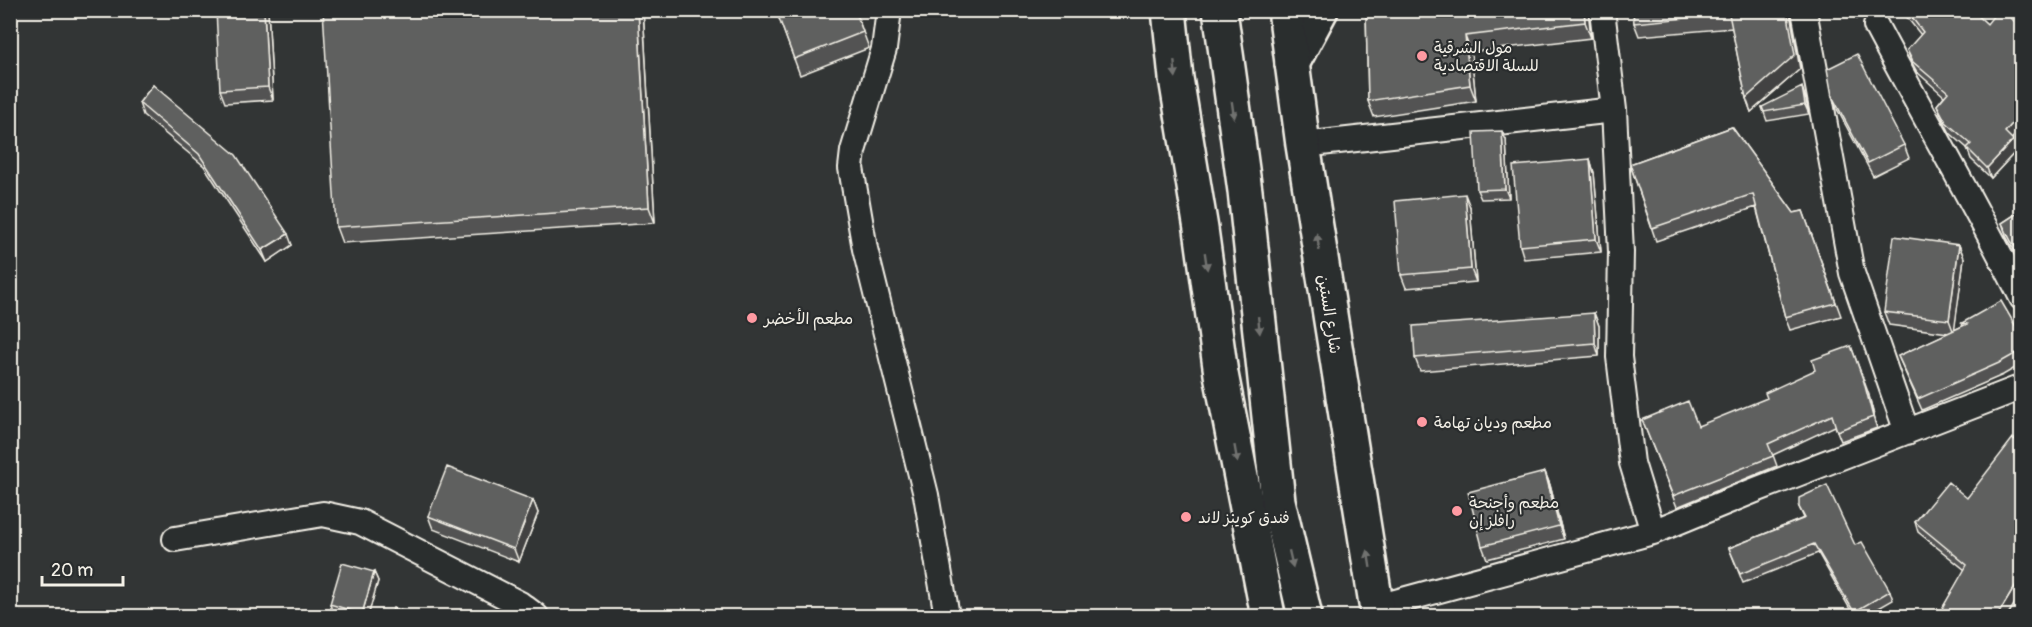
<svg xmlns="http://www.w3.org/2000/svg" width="2032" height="627" viewBox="0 0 2032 627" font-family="Pangolin,'Playpen Sans Arabic',sans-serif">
  <rect width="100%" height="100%" fill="#323535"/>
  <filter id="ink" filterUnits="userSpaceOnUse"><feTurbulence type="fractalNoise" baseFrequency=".0167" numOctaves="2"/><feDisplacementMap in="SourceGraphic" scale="12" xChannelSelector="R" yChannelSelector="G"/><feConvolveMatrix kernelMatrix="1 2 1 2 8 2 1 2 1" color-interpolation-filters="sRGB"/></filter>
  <g filter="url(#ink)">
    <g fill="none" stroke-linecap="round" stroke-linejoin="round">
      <defs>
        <path id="minor" d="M889 10 884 49 853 151 851 168 865 249 926 495 947 616
          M1804 10 1852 273 1907 432
          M1876 26C1924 117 1976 206 2022 298
          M1614 110 1621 252 1619 357 1632 463 1653 532
          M1303 145 1614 110 1602 10
          M175 539 323 514 360 522 520 604 536 616
          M1377 607 1653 532 1753 491 2022 387"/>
        <path id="primary" d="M1169 10 1176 78 1201 229 1221 374 1268 616
          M1292 64 1321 10"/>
        <path id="trunk" d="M1220 10 1245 191 1278 501 1305 616
          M1285 10 1303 145 1378 616"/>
      </defs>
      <use href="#minor" stroke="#f4f1e8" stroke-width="28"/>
      <use href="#primary" stroke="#f4f1e8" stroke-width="38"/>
      <use href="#trunk" stroke="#f4f1e8" stroke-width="38"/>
      <use href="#minor" stroke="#2a2d2e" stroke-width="24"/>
      <use href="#primary" stroke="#2a2d2e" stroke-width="33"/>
      <use href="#trunk" stroke="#2a2d2e" stroke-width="33"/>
    </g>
    <path fill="#525352" stroke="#f4f1e8" stroke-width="1.5" d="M268 10 273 100 225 103 220 90Z
      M643 10 655 223 342 243 336 227Z
      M776 10H855L869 48 800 75Z
      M1366 10H1588L1591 38 1471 52 1476 101 1374 117 1368 101Z
      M1633 10H1791L1790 13 1800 69 1751 112 1746 98 1732 28 1639 36 1634 23Z
      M1847 10H1867L1857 19Z
      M1901 10H1972L1987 24 2022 30V127L2012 138 2013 140 2017 150 1991 178 1971 159 1967 148 1950 133 1941 115 1937 105 1944 96 1917 72 1911 61 1907 50 1921 35Z
      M153 85 292 245 267 262 204 166 143 115 139 103Z
      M1805 96 1809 114 1767 121 1762 107Z
      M1832 96 1904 145 1909 158 1873 176 1837 109Z
      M1732 127 1794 213 1803 211 1841 316 1790 330 1785 317 1756 207 1656 241 1630 164Z
      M1506 140 1509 198 1481 199 1477 190Z
      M1590 159 1594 173 1601 252 1524 259 1520 246Z
      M1470 207 1476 282 1406 288 1401 275Z
      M2022 210V263L2007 238 2002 223Z
      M1959 245 1964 258 1954 330 1963 326 1962 323 2022 337V364L2003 375 1922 410 1898 356 1948 333 1889 325 1884 312Z
      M1594 313 1599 326V356L1420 371 1415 358Z
      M1868 392 1877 428 1841 441 1835 426 1773 455 1777 466 1677 507 1642 420 1698 426Z
      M2022 445V592L2007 616H1936L1939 614 1965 570 1918 532 1915 522 1967 498Z
      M1545 472 1550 485 1564 539 1487 559 1482 546Z
      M533 500 538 513 519 562 433 529 428 516Z
      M1799 507 1855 545 1890 591 1893 600 1865 616H1854L1818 553 1743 583 1729 548 1804 518Z
      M374 572 378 581 368 616H344L333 614 330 604Z"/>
    <path fill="#424342" stroke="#f4f1e8" stroke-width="1.5" d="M264 10H268L273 100 268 87Z
      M638 10H643L655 223 649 207Z
      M1584 10H1588L1591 38 1585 22Z
      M1787 10H1791L1790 13 1800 69 1751 112 1746 98Z
      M1854 10H1867L1857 19Z
      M1465 36 1471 52 1476 101 1470 85Z
      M1802 87 1805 96 1809 114 1805 105Z
      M2022 112V127L2009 142 2005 132Z
      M1502 131 1506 140 1509 198 1505 189Z
      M2013 140 2017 150 1991 178 1987 168Z
      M1590 159 1594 173 1601 252 1596 239Z
      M1465 194 1470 207 1476 282 1471 269Z
      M288 234 292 245 267 262 262 250Z
      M1959 245 1964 258 1954 333 1949 320Z
      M1594 313 1599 326V356L1595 343Z
      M1851 346 1868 392 1877 428 1873 417Z
      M1545 472 1550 485 1564 539 1559 526Z
      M533 500 538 513 519 562 514 549Z
      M374 572 378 581 368 616H363L362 614Z
      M2022 575V592L2007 616H1997Z"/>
    <path fill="#5f605f" stroke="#f4f1e8" stroke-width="1.5" d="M216 10H264L268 87 220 90Z
      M323 10H638L649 207 336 227Z
      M776 10H855L863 32 794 59Z
      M1366 10H1584L1585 22 1465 36 1470 85 1368 101Z
      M1633 10H1787L1795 55 1746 98 1729 14 1634 23Z
      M1906 10H1972L1987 24 1998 10H2004L2022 30V112L2005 132 2013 140 1987 168 1967 148 1971 144 1946 122 1937 105 1948 92 1913 62 1907 50 1923 32Z
      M1857 54 1904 145 1868 163 1832 96 1827 69Z
      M153 85 236 155 288 234 262 250 199 154 139 103Z
      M1802 87 1805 105 1764 112 1762 107Z
      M1732 127 1794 213 1803 211 1836 303 1785 317 1753 194 1652 228 1630 164Z
      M1502 131 1505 189 1477 190 1474 132Z
      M1590 159 1596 239 1520 246 1513 166Z
      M1465 194 1471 269 1401 275 1395 201Z
      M2022 210V256L2011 241 2002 223Z
      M1894 236 1959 245 1949 320 1884 312Z
      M2001 301 2022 337V350L1999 363 1918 399 1898 356 1967 324 1962 323Z
      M1594 313 1595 343 1415 358 1413 326Z
      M1851 346 1864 382 1873 417 1837 431 1832 415 1768 444 1773 456 1673 496 1642 420 1688 401 1698 426 1767 398 1765 393 1815 370 1812 360Z
      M2013 438 2022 445V575L1997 616H1936L1939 614 1967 565 1915 522 1948 482 1967 498Z
      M447 467 533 500 514 549 428 516Z
      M1545 472 1559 526 1482 546 1468 492Z
      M1827 485 1855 545 1862 542 1890 591 1854 612 1814 544 1740 574 1729 548 1805 518 1799 507V498Z
      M342 563 374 572 362 614 330 604Z
      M393 608 419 616H391Z"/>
    <defs><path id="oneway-solid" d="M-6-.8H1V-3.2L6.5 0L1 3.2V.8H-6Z" transform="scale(1.5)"/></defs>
    <g fill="#71726f">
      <use href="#oneway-solid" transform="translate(1175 69) rotate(85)"/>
      <use href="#oneway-solid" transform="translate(1233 110) rotate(82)"/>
      <use href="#oneway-solid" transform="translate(1318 242) rotate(-99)"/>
      <use href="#oneway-solid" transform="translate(1206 261) rotate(82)"/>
      <use href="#oneway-solid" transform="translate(1259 325) rotate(84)"/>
      <use href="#oneway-solid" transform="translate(1236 454) rotate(80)"/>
      <use href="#oneway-solid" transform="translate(1291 559) rotate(77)"/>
      <use href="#oneway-solid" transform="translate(1369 559) rotate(-99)"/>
    </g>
  </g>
  <g fill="#ff9aa2" stroke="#2a2d2e" stroke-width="2">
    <circle cx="1422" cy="56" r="6"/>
    <circle cx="752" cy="318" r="6"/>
    <circle cx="1422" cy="422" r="6"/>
    <circle cx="1457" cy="511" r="6"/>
    <circle cx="1186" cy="517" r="6"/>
  </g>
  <g text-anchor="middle" stroke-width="4.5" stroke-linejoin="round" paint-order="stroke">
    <g font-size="16" fill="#f4f1e8" stroke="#2a2d2e" text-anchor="start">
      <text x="1434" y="53">مول الشرقية<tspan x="1434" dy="18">للسلة الاقتصادية</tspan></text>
      <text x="764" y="324">مطعم الأخضر</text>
      <text x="1434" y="428">مطعم وديان تهامة</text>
      <text x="1469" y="508">مطعم وأجنحة<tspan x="1469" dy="18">رافلز إن</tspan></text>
      <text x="1198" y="523">فندق كوينز لاند</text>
    </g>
    <g font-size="16" fill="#f4f1e8" stroke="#2a2d2e">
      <text transform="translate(1330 314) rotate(81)" y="6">شارع الستين</text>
    </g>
  </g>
  <rect width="2032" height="627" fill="none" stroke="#2a2d2e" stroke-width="36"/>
  <rect x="18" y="18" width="1996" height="591" fill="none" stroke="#f4f1e8" stroke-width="2" filter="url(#ink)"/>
  <path d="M42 576v9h81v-9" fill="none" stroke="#f4f1e8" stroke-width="3"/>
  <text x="51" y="576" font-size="18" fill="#f4f1e8" stroke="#2a2d2e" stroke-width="4.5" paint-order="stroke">20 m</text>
</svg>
